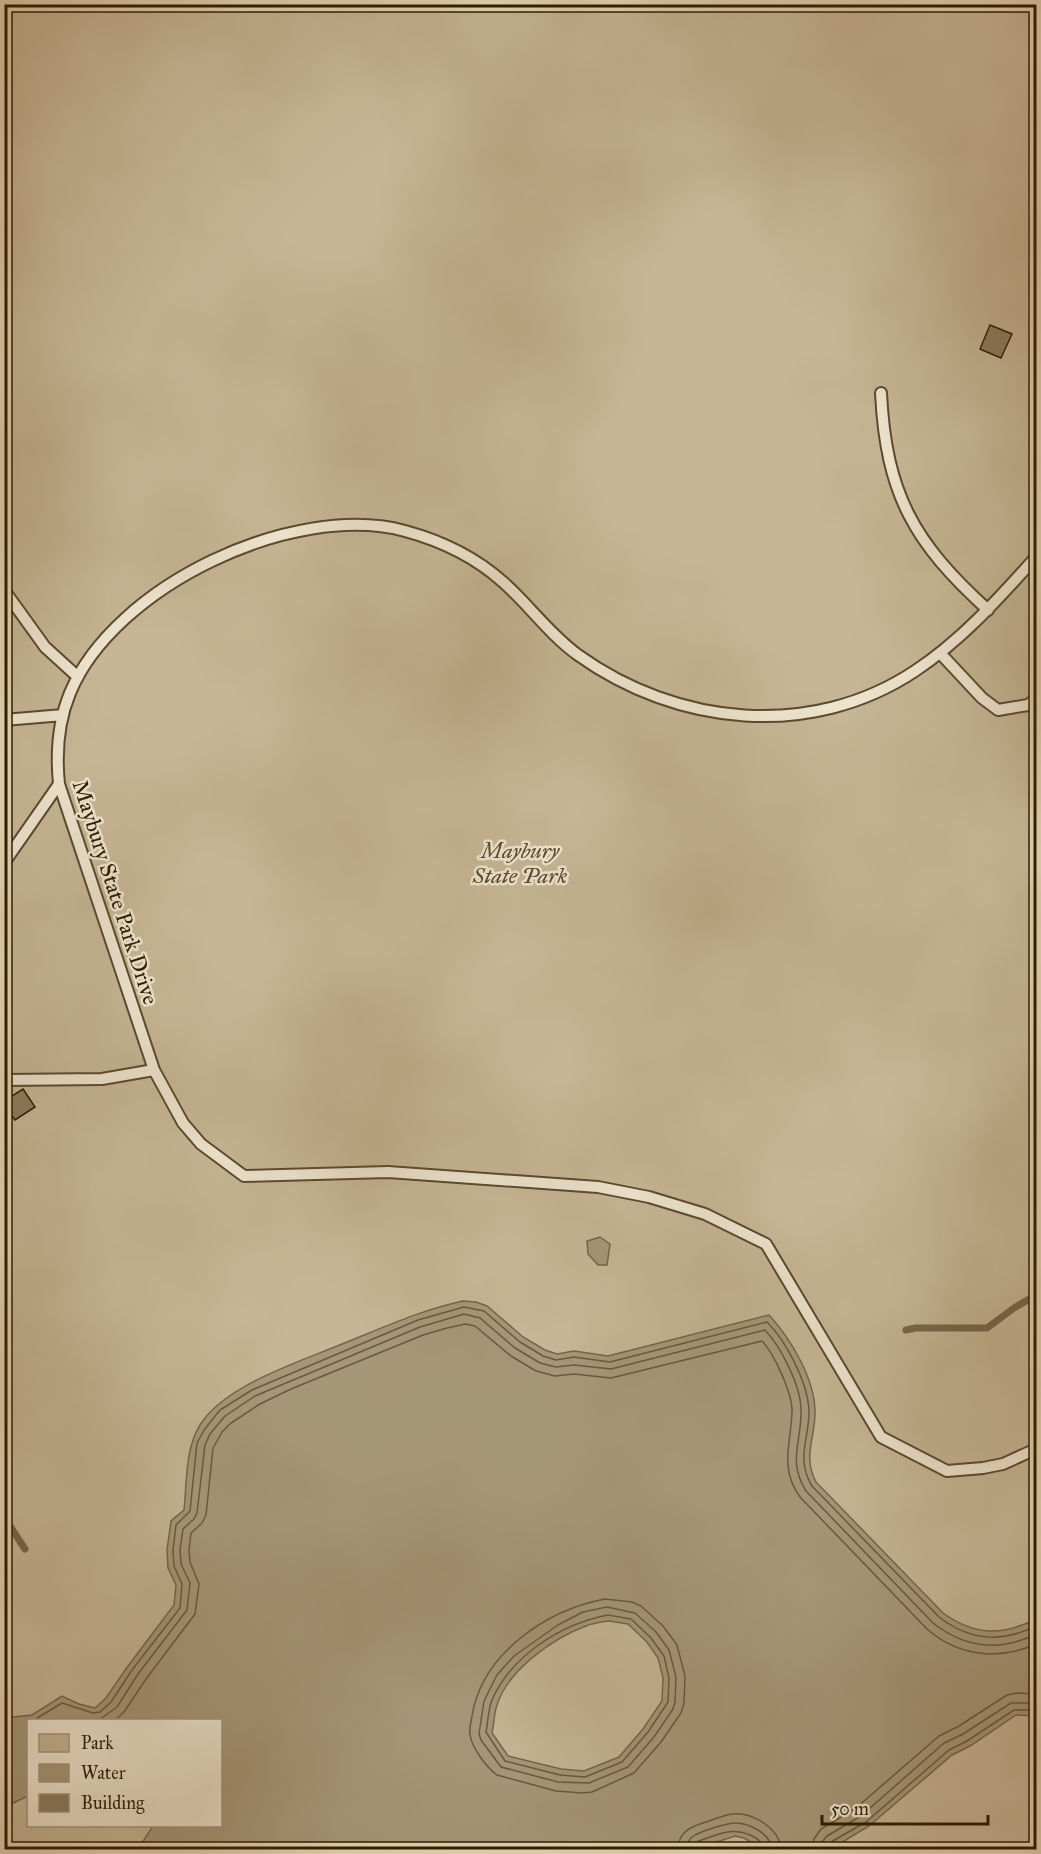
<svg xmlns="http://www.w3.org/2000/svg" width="1041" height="1854" viewBox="0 0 1041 1854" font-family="'IM FELL Great Primer',serif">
  <rect width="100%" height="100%" fill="#e5d5b3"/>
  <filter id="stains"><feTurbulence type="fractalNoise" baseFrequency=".00333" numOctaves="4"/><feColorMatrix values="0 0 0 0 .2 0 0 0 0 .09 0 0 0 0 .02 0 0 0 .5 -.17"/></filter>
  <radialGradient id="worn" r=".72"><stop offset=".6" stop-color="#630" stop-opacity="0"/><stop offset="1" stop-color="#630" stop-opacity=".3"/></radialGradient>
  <path fill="#c6b695" stroke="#79694c" stroke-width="1.5" fill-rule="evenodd" d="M5 5H1036V1849L5 1850ZM28 1720H220V1826H28Z"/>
  <path fill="#a69678" stroke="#75654a" stroke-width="1.5" fill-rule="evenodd" d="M600 1237 610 1244 607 1265H598L588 1254 587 1241Z
    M463 1301 476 1302 487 1306 523 1337 545 1350 557 1354 574 1351 608 1356 769 1315C790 1338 814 1377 815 1410 816 1437 802 1456 816 1482L943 1613C975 1636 1002 1636 1036 1619V1716L1016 1715 970 1746 952 1755 869 1826 831 1849H762L744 1838 735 1836 692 1850 138 1849 153 1826H220V1720H28V1796L5 1807V1718L32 1715 62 1696 79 1704 95 1708 106 1698 128 1666 174 1605 176 1585 168 1568 167 1550 171 1521 184 1510C187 1482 185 1449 200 1425 225 1385 299 1362 342 1344 382 1328 421 1310 463 1301ZM609 1621 628 1624 647 1642 658 1658 663 1678 662 1701 643 1729 619 1757 584 1771 561 1769 508 1756 492 1733C494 1724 494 1713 497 1705 508 1670 553 1638 586 1626 593 1623 602 1622 609 1621Z"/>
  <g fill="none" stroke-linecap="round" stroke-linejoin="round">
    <path stroke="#69593e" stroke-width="1.5" d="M605 1599 632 1602 641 1606 663 1626 677 1645 685 1676 684 1703 681 1713 661 1742 634 1773 592 1792 583 1793 556 1791 497 1775C487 1768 471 1747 470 1734 469 1728 471 1722 472 1716 482 1653 547 1610 605 1599Z
      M607 1607 635 1613 656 1632 669 1650 676 1677 675 1702 673 1709 654 1737 628 1767 589 1783 558 1782 501 1767 481 1740 479 1734 484 1701 497 1675 514 1656 558 1625 583 1612Z
      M608 1615 631 1619 651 1638 664 1656 669 1678 668 1702 648 1732 622 1762 585 1777 560 1775 505 1761 486 1732C488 1722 488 1710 492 1700 512 1655 561 1624 608 1615Z
      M34 1720 62 1703 93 1713 100 1712 111 1702 132 1670 180 1608 182 1584 174 1566 173 1550 176 1525 190 1511 197 1443 204 1430 220 1410 252 1390 418 1320 464 1307 484 1311 520 1342 543 1356 556 1360 574 1357 610 1362 767 1322C786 1341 807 1381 809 1409 810 1438 795 1458 812 1486L939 1617C970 1641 1001 1643 1036 1626
      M99 1720 117 1707 138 1674 187 1610 190 1583 181 1564 180 1550 183 1529 194 1519 197 1513 205 1445 210 1434 225 1416 255 1396 420 1327 464 1314 480 1318 515 1348 540 1363 556 1367 574 1365 611 1369 765 1330C781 1347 801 1386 801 1410 802 1441 787 1461 806 1491L933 1623C965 1648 1000 1652 1036 1634
      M115 1720 124 1712 146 1679 195 1614 199 1584 190 1562 189 1550 191 1533 202 1523 206 1515 213 1448 222 1432 231 1423 260 1404 291 1389 423 1335 447 1328 465 1324 475 1326 511 1356 536 1371 555 1376 574 1374 611 1378 762 1341C774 1353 793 1395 792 1412 791 1444 779 1468 800 1497L927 1629C958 1656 998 1661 1036 1644
      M678 1850C678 1830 693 1826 709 1821 717 1818 725 1815 732 1814 752 1812 780 1828 781 1850
      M687 1850C687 1844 688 1840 692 1837 698 1832 729 1822 737 1823 751 1824 771 1834 772 1850
      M694 1850 695 1845 698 1841C720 1834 735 1825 756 1838 761 1842 763 1843 764 1850
      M812 1850 814 1839 821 1829 856 1808 939 1736 959 1726 1007 1695 1017 1693 1036 1694
      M821 1850 822 1842 827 1836 861 1816 944 1743 963 1734 1011 1703H1036
      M829 1850 831 1842 866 1822 949 1750 967 1741 1014 1710H1036"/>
    <path stroke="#75654a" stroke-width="7" d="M906 1330 916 1328H987L1014 1308 1036 1295
      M4 1517 25 1549"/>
  </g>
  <path fill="#8c7c5f" stroke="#2c1c04" stroke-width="1.5" d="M990 325 1012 334 1001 358 980 349Z
    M23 1089 35 1107 15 1120 4 1105V1101Z"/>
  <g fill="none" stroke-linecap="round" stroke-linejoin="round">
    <defs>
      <path id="lane" d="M881 393C886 494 914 543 988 610
        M1036 557C999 598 962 640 915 671 811 740 677 726 578 655 549 634 529 605 503 582 474 556 442 541 405 531 294 501 114 586 70 693 58 722 56 754 59 784L154 1070 183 1123 201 1144 244 1176 388 1172 598 1187 649 1197 705 1214 766 1244 881 1437 947 1471 983 1468 1003 1464 1036 1449
        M4 590 45 647 78 677
        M940 653 982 698 998 710 1028 705 1036 699
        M4 720 63 715
        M4 863 59 784
        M4 1080 102 1079 154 1070"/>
    </defs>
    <use href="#lane" stroke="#5a4a30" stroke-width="14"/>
    <use href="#lane" stroke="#eee4ce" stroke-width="10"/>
  </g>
  <g text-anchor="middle" stroke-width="5" stroke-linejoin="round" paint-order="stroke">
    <g font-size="22" font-style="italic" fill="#5a4a30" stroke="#eee4ce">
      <text x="520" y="858">Maybury<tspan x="520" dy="25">State Park</tspan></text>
    </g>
    <g font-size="22" fill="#2c1c04" stroke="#eee4ce">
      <text transform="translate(116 892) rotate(72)" y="8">Maybury State Park Drive</text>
    </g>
  </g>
  <rect width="1041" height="1854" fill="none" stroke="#e5d5b3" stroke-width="24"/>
  <rect x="6" y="6" width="1029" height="1842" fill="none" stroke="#2c1c04" stroke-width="3"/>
  <rect x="12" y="12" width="1017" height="1830" fill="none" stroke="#2c1c04" stroke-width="1.5"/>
  <rect x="27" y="1719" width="195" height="108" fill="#eee4ce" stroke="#a0947d" stroke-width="1.5"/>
  <rect x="39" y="1734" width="30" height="18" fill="#c6b695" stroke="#a0947d" stroke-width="1.5"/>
  <text x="81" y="1749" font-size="18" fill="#2c1c04">Park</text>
  <rect x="39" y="1764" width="30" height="18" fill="#a69678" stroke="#a0947d" stroke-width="1.5"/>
  <text x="81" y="1779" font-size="18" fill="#2c1c04">Water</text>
  <rect x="39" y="1794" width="30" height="18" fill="#8c7c5f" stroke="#a0947d" stroke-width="1.5"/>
  <text x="81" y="1809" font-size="18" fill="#2c1c04">Building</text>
  <path d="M822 1815v9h166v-9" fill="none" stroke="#2c1c04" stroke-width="3"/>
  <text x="831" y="1815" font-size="18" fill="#2c1c04" stroke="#eee4ce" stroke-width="4.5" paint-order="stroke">50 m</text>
  <rect width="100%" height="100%" filter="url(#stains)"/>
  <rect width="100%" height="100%" fill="url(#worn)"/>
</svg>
